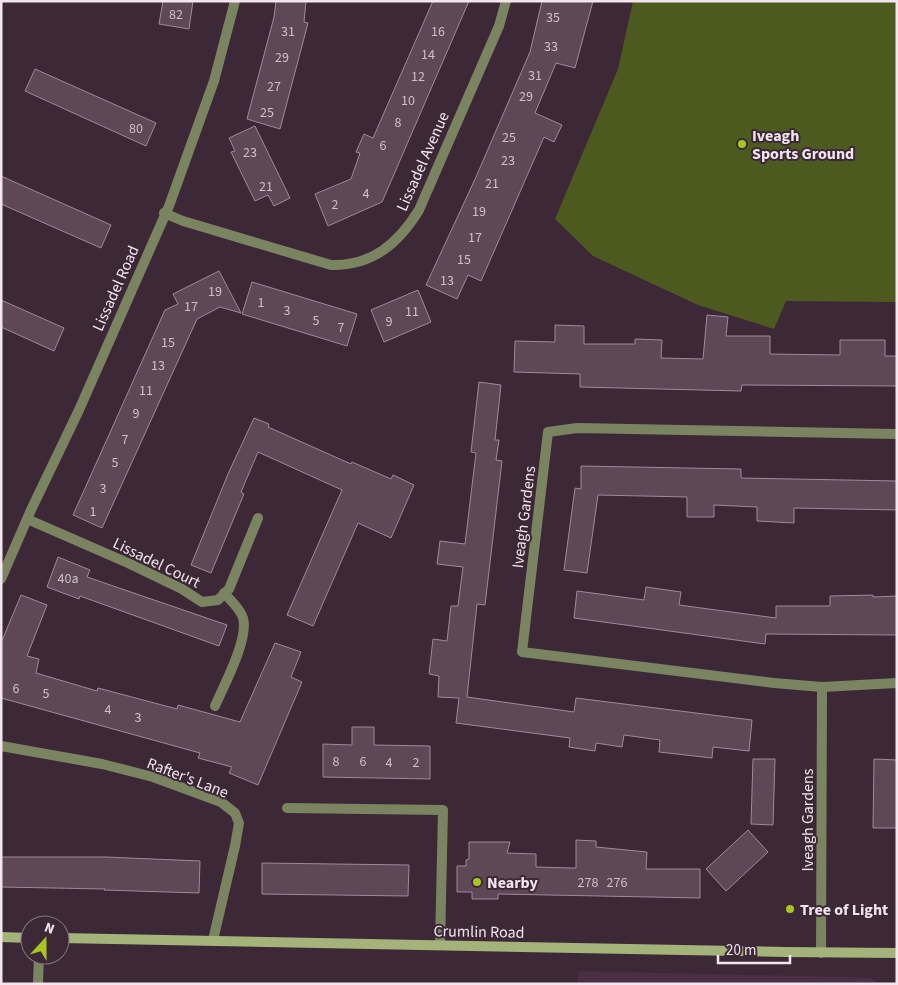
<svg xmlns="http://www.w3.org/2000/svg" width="898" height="985" viewBox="0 0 898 985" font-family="'Source Sans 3',sans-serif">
  <rect width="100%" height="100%" fill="#3c2837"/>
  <path fill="#492f42" d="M578 971 846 977 871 978 878 984H578Z"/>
  <path fill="#4d5a1f" d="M633 1H897V302L786 301 774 329 698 305 593 256 555 219 618 69Z"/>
  <path fill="#5e4858" stroke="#a1899a" d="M163 1H193L189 29 159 24Z
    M276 1H306L304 22 308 23 280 129 247 119 274 17Z
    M433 1H469L382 202 328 226 315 194 351 179 360 153 356 152 364 134 373 138Z
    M542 1H593L575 68 556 63 535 113 562 125 554 142 544 137 481 281 468 275 457 299 426 285 476 177 530 52Z
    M35 69 156 123 146 146 25 91Z
    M255 126 290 198 274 206 268 195 255 201 231 152 235 151 229 138Z
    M1 176 111 225 101 248 1 204Z
    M219 271 241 313 220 307 197 319 102 528 73 515 165 310 178 304 173 294Z
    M252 282 357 314 347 346 242 314Z
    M418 290 431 322 384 342 371 310Z
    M1 300 64 328 54 351 1 327Z
    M707 315 728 317 726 336H770V354L840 355V340H885V356H897V386L742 385 741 391 580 387V374L514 372 515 341 555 342V325L584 326V344H635V339L662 340 661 358 703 359Z
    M479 382 501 385 495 440H499L496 460 502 461 485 605 477 604 467 697 574 712 576 698 752 720 749 751 713 747 712 758 659 752 660 740 624 735 622 747 596 743 595 751 569 747 570 738 456 723 459 698 438 697 439 676 429 674 433 639 447 641 451 606H458L463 567 437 564 440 541 465 544 476 453 471 452Z
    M254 418 269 424 268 427 351 464 352 462 391 479 393 475 414 485 391 538 358 523 313 626 287 615 342 490 258 452 241 492 244 494 211 573 191 565 228 474Z
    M581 466 741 469V478L897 481V510L794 508V523L757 521V507L714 505V517H687V497L598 495 587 573 564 570 575 488 581 489Z
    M58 557 90 570 87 577 227 625 219 646 80 596 79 599 47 587Z
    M646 587 681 592 679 605 776 618V606H830V596L873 595V597L897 596V635L766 634 765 644 574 618 577 591 644 600Z
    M21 595 47 605 27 656 39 659 36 673 97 691 98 688 177 709 178 705 240 722 275 643 301 652 291 677 302 682 258 785 229 773 232 767 198 758 200 753 1 698V643Z
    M352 727H374V745L430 746V779L323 777V744L352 745Z
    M753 759H775L773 825 751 824Z
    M874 759 897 760V828H873Z
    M748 830 768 852 726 891 706 869Z
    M576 840 596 841V847L647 852 646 869H700V898L498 894V899H472V892H457V866H466V860L469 859V842H510L507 853 536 854V867L573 868H576Z
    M1 857H106L200 861 199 893 104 890 105 889 1 887Z
    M262 863 409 865 408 896 262 894Z"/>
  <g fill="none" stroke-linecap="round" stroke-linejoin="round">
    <path stroke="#7a8460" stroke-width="10" d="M164 213 183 221 331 265C372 266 398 244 419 210L499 26 506 1
      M897 434 577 428 548 432 522 652 774 683 822 687 897 683
      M27 519 128 563 182 589 202 602 218 600 229 589 258 518
      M1 579 31 510 79 410 169 206 214 81 235 1
      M215 706C224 685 249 639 243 618 240 608 231 601 224 593
      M1 746 102 764 153 777 221 802 235 813 239 823 235 846 213 940
      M287 808 443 810 440 945
      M821 953 822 687
      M38 984 39 955"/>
    <path stroke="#a3b37a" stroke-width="10" d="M1 937 30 938
      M60 938 786 952 897 953"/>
  </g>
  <g fill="#a7c71e" stroke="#3c2837" stroke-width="2">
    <circle cx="742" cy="144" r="5"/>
    <circle cx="477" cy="882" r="5"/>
    <circle cx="790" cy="909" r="5"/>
  </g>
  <g text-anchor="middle" stroke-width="4" stroke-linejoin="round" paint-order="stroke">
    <g font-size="14" fill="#cdbec8">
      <text x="176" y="19">82</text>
      <text x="553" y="22">35</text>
      <text x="288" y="36">31</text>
      <text x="438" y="36">16</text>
      <text x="551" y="51">33</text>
      <text x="428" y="59">14</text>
      <text x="282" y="62">29</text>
      <text x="535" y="80">31</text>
      <text x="418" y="81">12</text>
      <text x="274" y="91">27</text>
      <text x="526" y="101">29</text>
      <text x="408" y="105">10</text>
      <text x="267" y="117">25</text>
      <text x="398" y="127">8</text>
      <text x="136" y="133">80</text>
      <text x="509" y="142">25</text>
      <text x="383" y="150">6</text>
      <text x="250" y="157">23</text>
      <text x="508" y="165">23</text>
      <text x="492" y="188">21</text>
      <text x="266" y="191">21</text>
      <text x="366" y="198">4</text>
      <text x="335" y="209">2</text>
      <text x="479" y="216">19</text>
      <text x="475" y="242">17</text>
      <text x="464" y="264">15</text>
      <text x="447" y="285">13</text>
      <text x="215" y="296">19</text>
      <text x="261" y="307">1</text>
      <text x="191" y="311">17</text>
      <text x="287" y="315">3</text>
      <text x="412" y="316">11</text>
      <text x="316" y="325">5</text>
      <text x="389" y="326">9</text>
      <text x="341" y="332">7</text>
      <text x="168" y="347">15</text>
      <text x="158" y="370">13</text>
      <text x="146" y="395">11</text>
      <text x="136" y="418">9</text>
      <text x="125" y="444">7</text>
      <text x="115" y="467">5</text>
      <text x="103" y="493">3</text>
      <text x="93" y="516">1</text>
      <text x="68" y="583">40a</text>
      <text x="16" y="693">6</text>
      <text x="46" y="698">5</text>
      <text x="108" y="714">4</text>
      <text x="138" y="722">3</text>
      <text x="336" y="766">8</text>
      <text x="363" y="766">6</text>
      <text x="389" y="767">4</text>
      <text x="416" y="767">2</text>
      <text x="588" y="887">278</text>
      <text x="617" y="887">276</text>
    </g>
    <g font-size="16" font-weight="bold" fill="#f2e5ee" stroke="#3c2837" text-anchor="start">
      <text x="752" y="141">Iveagh<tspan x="752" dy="18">Sports Ground</tspan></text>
      <text x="487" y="888">Nearby</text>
      <text x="800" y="915">Tree of Light</text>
    </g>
    <g font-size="16" fill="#f2e5ee" stroke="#3c2837">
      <text transform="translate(422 161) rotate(-66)" y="6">Lissadel Avenue</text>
      <text transform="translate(115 288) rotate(-66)" y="6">Lissadel Road</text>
      <text transform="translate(523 517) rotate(-83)" y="6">Iveagh Gardens</text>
      <text transform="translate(157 562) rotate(26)" y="6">Lissadel Court</text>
      <text transform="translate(188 777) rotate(21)" y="6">Rafter's Lane</text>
      <text transform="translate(807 820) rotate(-90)" y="6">Iveagh Gardens</text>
      <text transform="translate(479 931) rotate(1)" y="6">Crumlin Road</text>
    </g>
  </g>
  <rect width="898" height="985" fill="none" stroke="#f2e5ee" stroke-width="5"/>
  <g transform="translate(45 940) rotate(21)"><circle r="24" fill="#3c2837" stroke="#857480"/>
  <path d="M0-4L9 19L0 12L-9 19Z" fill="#a7c71e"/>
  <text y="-8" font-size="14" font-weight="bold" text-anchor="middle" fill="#f2e5ee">N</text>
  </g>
  <path d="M718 955v8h72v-8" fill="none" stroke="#f2e5ee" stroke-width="2.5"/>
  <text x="726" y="955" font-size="15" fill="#f2e5ee" stroke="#3c2837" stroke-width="4" paint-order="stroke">20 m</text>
</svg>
